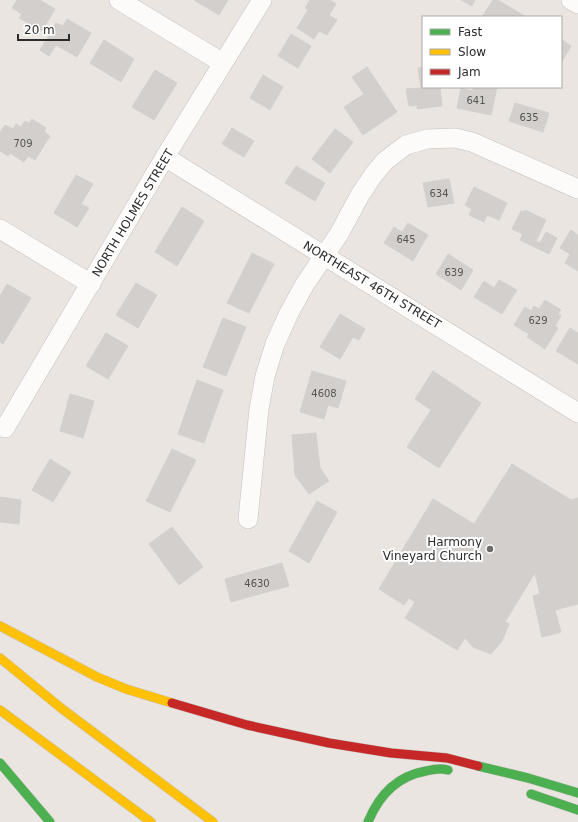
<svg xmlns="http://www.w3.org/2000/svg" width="578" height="822" viewBox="0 0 578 822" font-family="'DejaVu Sans',sans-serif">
  <rect width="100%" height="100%" fill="#eae5e0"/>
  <path fill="#d2cfcc" stroke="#d4d1cd" d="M17 0H40L55 9 42 31 19 18 22 14 12 8Z
    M194 0H228L219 15Z
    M310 0H330L336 4 329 15 337 20 327 35 319 31 314 39 297 28 308 10 305 8Z
    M461 0H475L472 6Z
    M493 0H498L526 17H482Z
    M67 19 91 33 77 57 56 45 49 56 40 50 56 23 63 26Z
    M291 34 311 46 298 68 278 56Z
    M561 39 571 46 561 63Z
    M104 40 134 59 121 82 90 63Z
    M367 67 397 112 363 135 344 107 364 94 352 77Z
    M423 67V87H440L442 106 417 109V105L409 106 406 89 421 88 418 68Z
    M155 70 177 83 154 120 132 107Z
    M263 75 283 87 270 110 250 98Z
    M473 87H497L491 115 457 108 461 88 473 91Z
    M515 103 549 113 543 132 509 121Z
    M32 119 46 128 44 132 50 136 35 160 28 156 24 162 10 153 8 156 0 151V132L5 125 13 129 16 124 21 127 25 121 29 123Z
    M232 128 254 141 244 157 222 144Z
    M335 129 353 142 330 173 312 159Z
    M296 166 325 183 315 201 285 183Z
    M76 175 93 184 81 204 89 208 77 227 54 213Z
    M449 179 454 203 428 207 423 183Z
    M474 187 507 203 499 220 487 215 484 222 469 215 472 209 465 205Z
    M182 207 204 221 177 266 155 252Z
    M525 210 546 220 536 241 540 243 546 232 557 238 549 254 520 240 523 234 512 229 521 211 524 212Z
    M408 223 428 235 413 261 384 243 394 227 402 232Z
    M571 230 578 235V271L565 263 570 254 560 248Z
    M252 253 274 264 249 313 227 303Z
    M448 254 473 270 461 290 436 274Z
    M499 280 517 290 502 314 474 297 484 281 494 288Z
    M136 283 157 295 138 328 116 315Z
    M7 284 31 298 3 344 0 342V296Z
    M545 300 561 310 558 314 561 316 555 326 558 328 545 349 527 337 529 334 514 325 525 307 531 311 534 306 539 309Z
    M340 314 365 329 359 340 353 337 340 359 320 347Z
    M223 318 246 327 226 376 203 367Z
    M570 328 578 333V364L556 351Z
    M106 333 128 346 108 379 86 366Z
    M312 371 346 381 338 408 328 405 324 419 300 412Z
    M433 371 481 403 439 468 407 447 431 410 415 399Z
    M197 380 223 390 204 443 178 434Z
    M70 394 94 401 83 438 60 431Z
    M316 433 320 468 329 481 309 494 295 475 292 435Z
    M172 449 196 460 170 512 146 501Z
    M50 459 71 472 53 502 32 490Z
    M512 464 571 500 578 498V604L555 610 561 632 542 637 533 596 540 594 535 573 505 622 509 624 502 641 491 654 473 647 465 638 457 650 405 618 415 602 409 598 404 605 379 589 433 499 474 524Z
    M0 497 21 500 19 524 0 522Z
    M317 501 337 512 309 563 289 551Z
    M172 527 203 567 179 585 149 544Z
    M282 563 289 586 231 602 225 579Z"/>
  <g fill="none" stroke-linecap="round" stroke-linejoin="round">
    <defs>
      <path id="street" d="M119 0 223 63
        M571 0 578 4
        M165 157 578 413
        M0 229 91 284
        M5 428 165 157 262 0
        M248 519 259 409 265 376 275 344 289 313 305 284 339 234 360 195 374 174 385 161 406 145 427 139 455 138 472 142 578 189"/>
      <path id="fast" d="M0 763 50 822
        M478 766 528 778 578 793
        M531 794 578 810
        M368 822C379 795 397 776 426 771 434 769 441 768 448 770"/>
      <path id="slow" d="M0 626 97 677 126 689 172 703
        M0 658 61 708 213 822
        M0 710 151 822"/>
      <path id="jam" d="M172 703 247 725 329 743 391 753 447 758 478 766"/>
    </defs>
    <use href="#street" stroke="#c3c1c1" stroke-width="20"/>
    <use href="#fast" stroke="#c5c3c1" stroke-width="10"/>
    <use href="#slow" stroke="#c5c3c1" stroke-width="10"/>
    <use href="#jam" stroke="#c5c3c1" stroke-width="10"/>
    <use href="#street" stroke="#fcfbfa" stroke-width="19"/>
    <use href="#fast" stroke="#4caf50" stroke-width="9"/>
    <use href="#slow" stroke="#ffc107" stroke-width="9"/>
    <use href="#jam" stroke="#c62828" stroke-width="9"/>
  </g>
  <circle fill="#6e6c6a" stroke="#fff" stroke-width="1.5" cx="490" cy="549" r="4"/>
  <g text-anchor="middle" stroke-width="4" stroke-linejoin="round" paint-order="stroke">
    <g font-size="10" fill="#565554">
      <text x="476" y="104">641</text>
      <text x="529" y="121">635</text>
      <text x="23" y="147">709</text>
      <text x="439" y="197">634</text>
      <text x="406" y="243">645</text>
      <text x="454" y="276">639</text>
      <text x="538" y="324">629</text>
      <text x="324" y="397">4608</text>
      <text x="257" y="587">4630</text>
    </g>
    <g font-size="12" fill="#2b2b2b" stroke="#fff">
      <text transform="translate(133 213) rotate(-59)" y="4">NORTH HOLMES STREET</text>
      <text transform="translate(372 285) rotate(31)" y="4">NORTHEAST 46TH STREET</text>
    </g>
    <g font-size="12" fill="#2b2b2b" stroke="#fff" text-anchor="end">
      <text x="482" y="546">Harmony<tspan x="482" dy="14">Vineyard Church</tspan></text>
    </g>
  </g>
  <rect x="422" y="16" width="140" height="72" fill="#ffffff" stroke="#aaaaaa"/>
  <rect x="430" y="29" width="20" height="6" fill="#4caf50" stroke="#aaaaaa"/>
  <text x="458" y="36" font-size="12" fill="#2b2b2b">Fast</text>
  <rect x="430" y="49" width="20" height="6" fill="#ffc107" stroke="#aaaaaa"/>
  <text x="458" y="56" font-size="12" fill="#2b2b2b">Slow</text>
  <rect x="430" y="69" width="20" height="6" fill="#c62828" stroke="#aaaaaa"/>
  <text x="458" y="76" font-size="12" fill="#2b2b2b">Jam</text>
  <path d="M18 34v6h51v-6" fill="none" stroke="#2b2b2b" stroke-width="2"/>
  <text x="24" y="34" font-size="12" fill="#2b2b2b" stroke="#ffffff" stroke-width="3" paint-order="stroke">20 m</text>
</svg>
